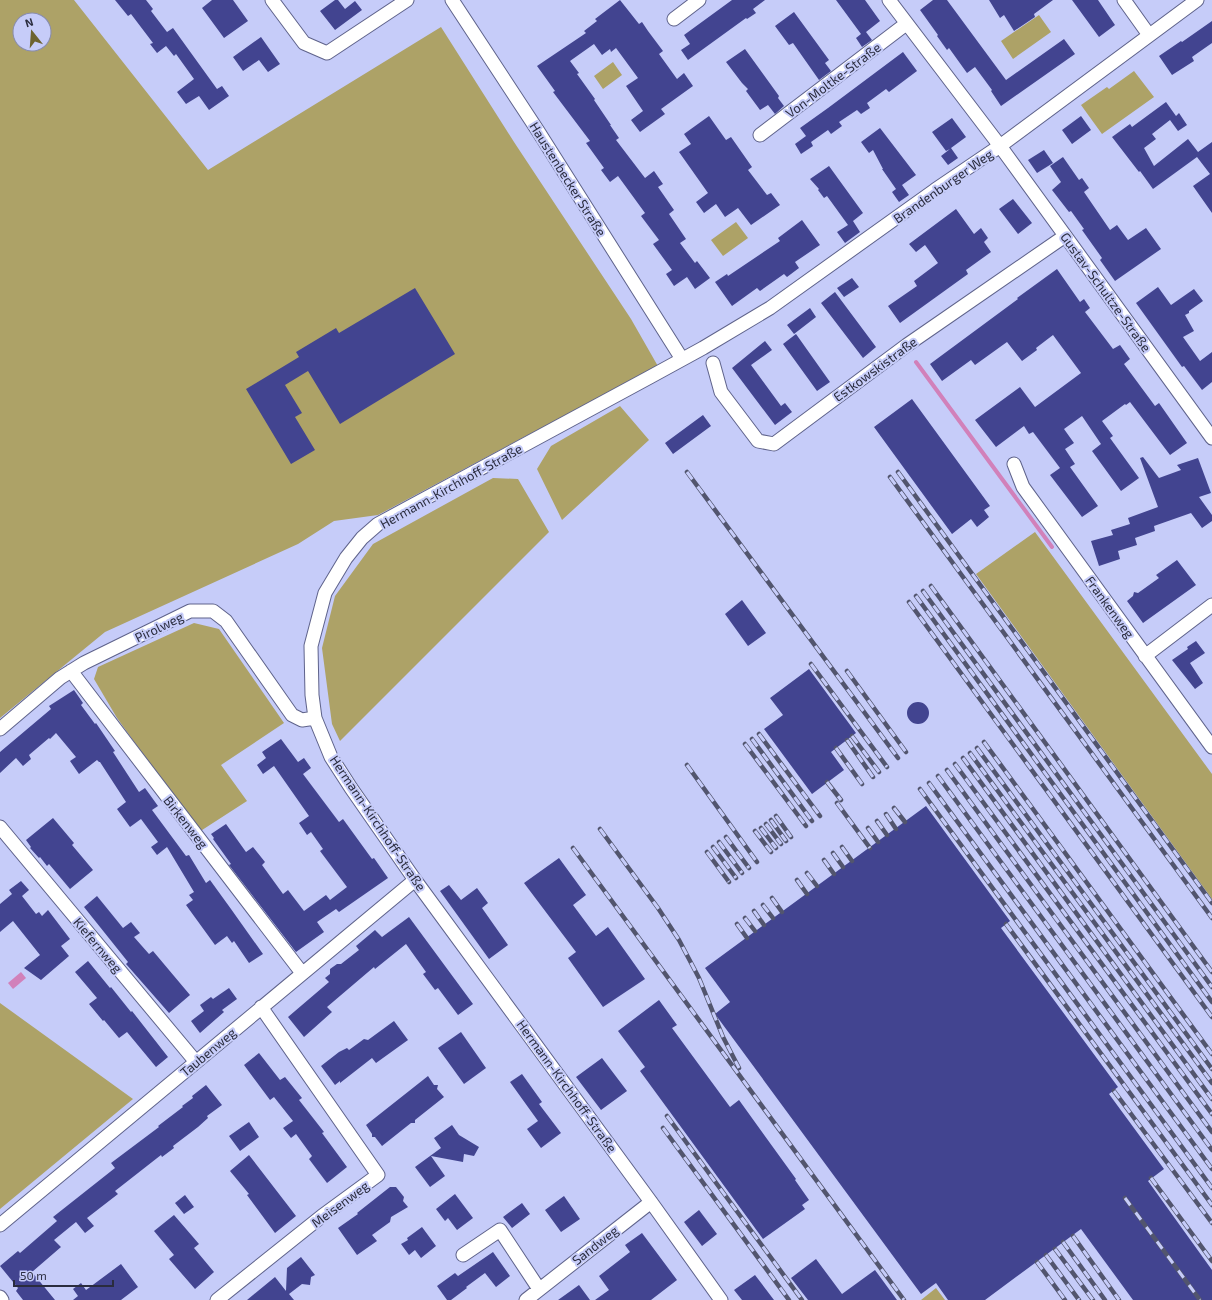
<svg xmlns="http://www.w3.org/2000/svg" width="1212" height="1300" viewBox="0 0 1212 1300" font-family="'Exo 2',sans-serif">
  <rect width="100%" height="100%" fill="#c6ccf9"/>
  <path fill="#ada267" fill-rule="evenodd" d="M0 0H74L208 170 441 27 514 142 631 319 659 368 522 438 378 515 334 521 298 544 105 632 0 718ZM20 20H44V44H20Z
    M1039 15 1051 32 1013 59 1001 41Z
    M613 62 622 75 603 89 594 76Z
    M1134 71 1154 97 1102 134 1081 105 1107 87 1109 89Z
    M736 222 748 238 723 256 711 240Z
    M620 406 649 440 562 520 537 469 551 446Z
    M493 478 518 479 549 532 340 741 332 724 322 648 335 596 373 544Z
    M1035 532 1212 774V899L976 574Z
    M194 623 219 629 284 723 221 765 247 801 199 832 117 718 94 679 98 667Z
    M0 1003 133 1099 0 1209Z
    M936 1288 945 1300H921Z"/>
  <path fill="#d181ba" d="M21 972 26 978 13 989 8 983Z"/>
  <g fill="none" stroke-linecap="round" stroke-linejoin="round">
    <path stroke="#d181ba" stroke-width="4" d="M916 362 1052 547"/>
  </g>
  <path fill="#424490" d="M115 0H146L153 9 151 11 167 32 173 28 217 89 222 86 229 96 209 110 199 96 186 104 177 92 194 79 176 54 174 56 166 46 157 53 150 44 153 43 131 14 128 16Z
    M212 0H233L248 21 224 38 202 8Z
    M335 0H338L345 9 355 1 362 10 335 30 320 11Z
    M620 0 639 24 642 22 648 31 663 51 659 54 677 79 684 73 693 86 661 109 665 114 640 132 631 120 643 111 626 86 638 78 616 48 611 52 610 49 602 55 594 44 570 61 579 73 577 74 595 99 594 100 611 125H610L619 138 616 140 645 178 654 171 663 184 658 187 674 210 669 214 686 239 680 243 695 263 697 261 710 278 695 289 687 277 674 286 666 274 672 270 653 244 659 240 641 216 645 213 618 176 610 182 601 170 604 168 586 143 590 141 553 92 555 91 537 66 586 33 584 31 597 21 595 19Z
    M732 0H765L753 9 756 13 747 19 746 18 688 60 681 50 690 44 684 35Z
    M836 0H865L880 21 866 32 872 40 862 47 856 38 861 34Z
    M933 0H947L1006 80 1064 39 1075 54 1001 106 991 91 992 90 975 67 967 73 949 48 947 50 937 36 938 35 920 10Z
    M989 0H1053L1034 14 1035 17 1014 31 1004 15 1000 18Z
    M1072 0H1098L1115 25 1099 37Z
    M794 12 829 60 825 63 831 71 819 80 793 43 789 45 775 26Z
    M1212 21V43L1192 57 1194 61 1172 75 1159 56 1181 41 1182 42Z
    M261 37 280 64 268 72 259 60 243 71 233 57Z
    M745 49 779 96 778 98 784 106 775 114 768 105 760 110 746 91 748 89 742 83 726 62Z
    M903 52 917 71 889 92 886 89 867 103 870 108 861 114 857 110 839 122 842 126 831 134 828 130 811 142 813 146 801 154 795 144 806 136 800 128 828 108Z
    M1166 102 1176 116 1179 113 1187 125 1178 131 1170 120 1152 134 1156 139 1144 148 1154 166 1188 139 1198 152 1212 142V213L1193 186 1210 174 1197 157 1153 189 1140 171 1139 172 1112 137 1130 124 1132 127Z
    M709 116 726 140 731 137 752 167 748 170 767 195 771 193 780 205 751 225 738 208 725 217 716 204 704 213 696 202 708 193 679 152 691 144 684 134Z
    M1081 116 1091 130 1072 144 1062 130Z
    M952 118 966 137 951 148 958 158 948 165 941 156 950 149 946 151 932 132Z
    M880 128 916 175 902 185 909 195 899 202 892 192 896 189 882 169H883L873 150 869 153 861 142Z
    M1044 150 1053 163 1037 173 1028 160Z
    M1063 157 1079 180 1082 178 1089 188 1084 192 1110 230 1117 225 1128 240 1146 228 1161 249 1115 281 1100 260 1102 258 1082 230 1084 229 1071 211 1069 212 1052 190 1061 182 1050 166Z
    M829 166 863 213 853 221 860 232 845 243 837 232 848 225 827 196 824 198 818 190 819 189 810 179Z
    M1013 199 1032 223 1018 234 999 209Z
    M956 209 974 234 981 228 988 238 984 242 991 252 966 270 968 274 900 323 888 306 917 286 914 281 938 263 925 245 916 252 909 244Z
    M802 220 820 245 795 262 799 268 787 277 784 274 760 291 757 288 732 306 715 282 727 274 728 276 780 241 778 238Z
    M1057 269 1080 302 1084 299 1090 308 1085 312 1113 349 1120 345 1130 359 1124 364 1155 406 1159 403 1187 443 1170 455 1130 402 1126 405 1125 404 1102 421 1113 436 1110 438 1139 478 1121 491 1092 451 1101 444 1082 416 1064 429 1074 443 1065 449 1075 464 1070 467 1098 506 1082 517 1050 475 1060 468 1033 432 1029 434 1024 426 996 447 975 420 1020 387 1035 407 1081 373 1053 335 1036 348 1037 350 1022 361 1007 342 975 365 971 360 942 381 930 364 1018 299 1017 298Z
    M852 278 859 287 844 297 837 288Z
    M1158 287 1171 305 1194 289 1203 301 1189 311V313L1185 315 1194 331 1183 337 1200 361 1212 352V382L1202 390 1184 366 1182 367 1136 303Z
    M415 288 455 354 340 424 308 371 285 385 302 413 295 417 315 450 291 464 246 389 299 357 296 352 336 328 339 333Z
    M835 292 876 347 863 358 821 303Z
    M810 308 816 317 794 334 787 325Z
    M796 334 830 382 817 391 783 344Z
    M765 341 772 350 751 365 781 406 785 403 792 412 775 425 732 368Z
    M912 399 990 506 984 510 989 517 977 527 971 519 952 534 874 427Z
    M703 415 711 426 673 454 665 443Z
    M1143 457 1159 478 1181 470 1177 465 1198 458 1211 493 1199 497 1212 515V521L1202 528 1191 513 1154 526 1155 531 1135 538 1137 545 1118 551 1120 559 1099 566 1091 541 1113 535 1111 530 1130 524 1128 518 1158 507 1140 458Z
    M1177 560 1196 585 1143 623 1127 601 1133 596 1134 592 1138 593 1159 578 1156 575Z
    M742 600 766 633 748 646 725 614Z
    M1196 641 1205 653 1190 663 1203 683 1195 689 1172 660 1188 649 1187 647Z
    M809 669 856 733 831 752 844 770 812 794 764 729 783 715 770 698Z
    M74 690 83 703 81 705 95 724 96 723 115 751 113 752 139 792 145 788 158 806 152 810 186 856 189 855 206 883 210 880 231 909 263 954 249 963 234 941 232 943 227 936 215 945 186 905 193 900 189 895 194 892 167 847 157 855 151 847 158 842 141 819 130 827 117 809 126 802 100 762H99L97 760 79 774 70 761 76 757 56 733 50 739 49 738 29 755 31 759 23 766 16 758 0 773V752L51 709 49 706Z
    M907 713a11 11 0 1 1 22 0a11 11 0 1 1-22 0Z
    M281 739 298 762 304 758 311 768 303 774 339 822 343 819 372 859 374 858 388 878 339 912 336 909 317 922 324 932 296 952 229 865 231 864 213 839 214 838 211 834 226 824 246 852 253 847 265 862 262 865 283 894 288 890 304 911 326 895 330 900 347 887 320 851 323 849 311 832 307 835 299 823 309 816 274 766 263 774 257 765 266 758 262 752Z
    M926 806 1010 921 1001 928 1118 1087 1109 1094 1164 1169 1148 1181 1212 1270V1300H1133L1081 1229 985 1300H948L936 1283 921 1294 715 1014 730 1002 705 968Z
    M53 818 74 843 72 845 93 870 70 889 49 864 47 866 40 857 39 858 30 848 31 847 26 840Z
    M559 858 586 895 573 905 596 936 608 927 645 979 603 1007 568 958 576 952 524 883Z
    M21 881 29 890 22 896 36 914 39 912 42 916 48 910 70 939 61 946 69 956 41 980 24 968 40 955 13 921 0 932V904L12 894 9 890Z
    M449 885 461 900 477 888 488 903 482 908 508 945 489 959 440 891Z
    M97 896 123 928 131 922 140 933 134 937 149 954 153 951 190 995 169 1013 126 964 128 962 84 907Z
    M409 917 473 1004 458 1015 438 988 435 990 423 974 426 972 406 944 375 969 374 967 327 1007 332 1012 304 1037 288 1017 329 982 325 978 330 974V969L337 964H341L359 950 356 946 375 930 382 937Z
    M88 961 110 988 111 987 131 1012 132 1011 168 1057 156 1067 127 1032 119 1038 104 1020 103 1021 89 1004 97 998 75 972Z
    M229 988 237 999 222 1010 224 1012 200 1033 191 1021 204 1011 200 1005 211 997 213 999Z
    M659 1000 677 1025 672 1028 730 1107 739 1100 796 1179 795 1180 809 1200 802 1205 805 1209 763 1239 640 1071 645 1067 618 1031Z
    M394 1021 408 1040 376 1063 372 1058 340 1083V1081L335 1085 321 1066 339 1052 347 1048 349 1050 364 1039 368 1040Z
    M461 1032 486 1068 464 1084 438 1048Z
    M259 1053 280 1080 285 1077 302 1098 299 1100 324 1132 322 1133 347 1167 327 1183 309 1159 312 1156 296 1134 291 1138 283 1128 293 1121 274 1097 270 1100 244 1065Z
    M602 1058 627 1091 601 1110 576 1077Z
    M522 1074 542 1102 539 1104 561 1133 541 1148 527 1129 538 1121 510 1082Z
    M428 1076 434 1085H438L437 1089 444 1097 415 1120V1123H411L382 1146 375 1137H372V1134L366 1125Z
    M206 1085 222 1105 207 1116 208 1118 198 1127 173 1146 174 1148 162 1157 161 1155 115 1191 118 1194 87 1218 94 1226 85 1233 76 1222 54 1240 61 1247 32 1272 55 1300H23L16 1291 18 1288 0 1266 18 1251 20 1253 57 1221 53 1217 115 1168 111 1163 159 1127 158 1126 183 1107 182 1106 193 1098 192 1096Z
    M249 1122 259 1137 240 1151 229 1136Z
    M452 1125 459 1135 479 1147 474 1156 464 1154 463 1162 431 1156 445 1176 430 1187 415 1167 441 1148 434 1138Z
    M249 1155 296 1216 275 1233 247 1195 249 1194 230 1171Z
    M390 1187H396L404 1197 403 1201 408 1207 391 1217 390 1222 372 1235 377 1241 357 1255 338 1228 358 1214 357 1213Z
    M455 1194 473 1218 457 1230 448 1218 445 1221 436 1209Z
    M185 1195 194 1207 184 1214 175 1203Z
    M564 1196 580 1219 561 1232 545 1210Z
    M522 1203 530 1214 512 1228 503 1217Z
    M699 1210 717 1234 702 1246 684 1222Z
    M174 1215 199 1244 194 1248 214 1272 195 1289 169 1259 174 1255 154 1231Z
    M422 1227 436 1246 421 1258 415 1250 409 1255 401 1244 408 1240 407 1238Z
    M642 1233 677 1280 651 1300H595L609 1290 599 1276 630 1252 625 1245Z
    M493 1252 510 1276 496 1287 485 1273 466 1287 467 1288 451 1300H447L437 1286 455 1273 458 1276Z
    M301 1257 315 1275 311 1277 310 1285 302 1284 289 1294 294 1300H247L275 1277 286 1291 287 1268Z
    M816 1259 842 1294 875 1270 897 1300H808L791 1278Z
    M121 1264 138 1287 121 1300H73L78 1296 73 1289 81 1283 86 1290Z
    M755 1275 774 1300H742L734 1290Z
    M579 1285 590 1300H558Z"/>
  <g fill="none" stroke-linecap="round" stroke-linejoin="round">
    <defs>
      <path id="minor" d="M272 0 304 43 327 53 407 0
        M452 0 538 131 682 359
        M889 0 1000 146 1212 438
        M1124 0 1149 35
        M674 19 699 0
        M760 135 906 24
        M713 363 721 392 758 441 774 444 907 345 1065 236
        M1014 464 1023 487 1212 747
        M1145 656 1212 605
        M71 671 302 973
        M0 729 60 678 84 663 190 611H213L226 621 292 715 302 720 315 718
        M0 827 196 1062
        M0 1225 415 880
        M463 1255 500 1230 539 1289
        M0 1297 2 1300
        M217 1300 322 1216 378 1175 261 1007
        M526 1300 651 1202
        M721 1300 651 1202 415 880 351 788 331 757 315 718 312 695 311 646 325 593 346 558 362 538 378 524 650 377 703 348 770 308 935 190 1000 146 1197 0"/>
    </defs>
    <use href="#minor" stroke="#5f638b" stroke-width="15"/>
    <use href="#minor" stroke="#fff" stroke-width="13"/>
    <defs>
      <path id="rail" d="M687 472 898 758
        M898 472 1212 903
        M890 477 1212 918
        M931 586 1212 972
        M923 591 1212 987
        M916 596 1212 1002
        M909 602 1212 1017
        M811 664 887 767
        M847 671 906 752
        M759 734 820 816
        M852 736 879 772
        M752 739 812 821
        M847 740 873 777
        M984 742 1212 1054
        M745 744 806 826
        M836 748 862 784
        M977 748 1212 1069
        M970 753 1212 1083
        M963 758 1212 1099
        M955 764 1212 1114
        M687 765 757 862
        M947 770 1212 1132
        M938 776 1212 1150
        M827 782 841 800
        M929 783 1212 1169
        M920 789 1212 1188
        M837 803 870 848
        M894 808 905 822
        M886 814 896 829
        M776 816 791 837
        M771 820 786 841
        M877 821 887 835
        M766 824 781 844
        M761 828 776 848
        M868 828 878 842
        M600 829 658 908 679 940 699 978 723 1037 739 1068
        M755 831 771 852
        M726 837 749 868
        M719 842 742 873
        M713 847 736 878
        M842 847 852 861
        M573 848 904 1300
        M707 852 729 882
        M833 853 843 867
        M824 860 834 874
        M807 873 817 886
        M797 880 807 894
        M772 898 782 912
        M763 905 773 918
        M754 911 764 925
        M745 918 755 931
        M737 924 747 938
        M1006 924 1212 1205
        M1114 1091 1212 1223
        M667 1116 802 1300
        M663 1128 789 1300
        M1151 1178 1212 1261
        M1125 1198 1200 1300
        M1073 1236 1119 1300
        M1063 1242 1105 1300
        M1055 1249 1093 1300
        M1046 1255 1079 1300
        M1037 1262 1065 1300"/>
    </defs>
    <use href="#rail" stroke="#52556e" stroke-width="4.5"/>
    <use href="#rail" stroke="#c6ccf9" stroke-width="3" stroke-dasharray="9" stroke-linecap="butt"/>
  </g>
  <g text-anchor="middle" stroke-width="4" stroke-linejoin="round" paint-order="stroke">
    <g font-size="13" fill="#2a2c3e" stroke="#c6ccf9">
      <text transform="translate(833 80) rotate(-37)" y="5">Von-Moltke-Straße</text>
      <text transform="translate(568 179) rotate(58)" y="5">Haustenbecker Straße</text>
      <text transform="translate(943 186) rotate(-35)" y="5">Brandenburger Weg</text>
      <text transform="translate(1106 292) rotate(54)" y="5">Gustav-Schultze-Straße</text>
      <text transform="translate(875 369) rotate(-36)" y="5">Estkowskistraße</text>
      <text transform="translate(451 486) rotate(-29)" y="5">Hermann-Kirchhoff-Straße</text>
      <text transform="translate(1110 607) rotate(54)" y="5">Frankenweg</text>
      <text transform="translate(159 627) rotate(-26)" y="5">Pirolweg</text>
      <text transform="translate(186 822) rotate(52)" y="5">Birkenweg</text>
      <text transform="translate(378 823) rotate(56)" y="5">Hermann-Kirchhoff-Straße</text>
      <text transform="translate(98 945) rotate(50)" y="5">Kiefernweg</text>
      <text transform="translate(208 1052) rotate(-40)" y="5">Taubenweg</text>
      <text transform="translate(567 1086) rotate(54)" y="5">Hermann-Kirchhoff-Straße</text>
      <text transform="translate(340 1204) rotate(-37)" y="5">Meisenweg</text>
      <text transform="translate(595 1245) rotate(-38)" y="5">Sandweg</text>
    </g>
  </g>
  <g transform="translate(32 32) rotate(343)"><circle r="19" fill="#c6ccf9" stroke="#888cae"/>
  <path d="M0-3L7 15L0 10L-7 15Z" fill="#6d6330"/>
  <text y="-6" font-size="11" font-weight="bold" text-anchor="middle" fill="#2a2c3e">N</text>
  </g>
  <path d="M14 1280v6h99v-6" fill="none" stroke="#2a2c3e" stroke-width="2"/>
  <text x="20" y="1280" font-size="12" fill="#2a2c3e" stroke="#c6ccf9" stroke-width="3" paint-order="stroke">50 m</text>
</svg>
